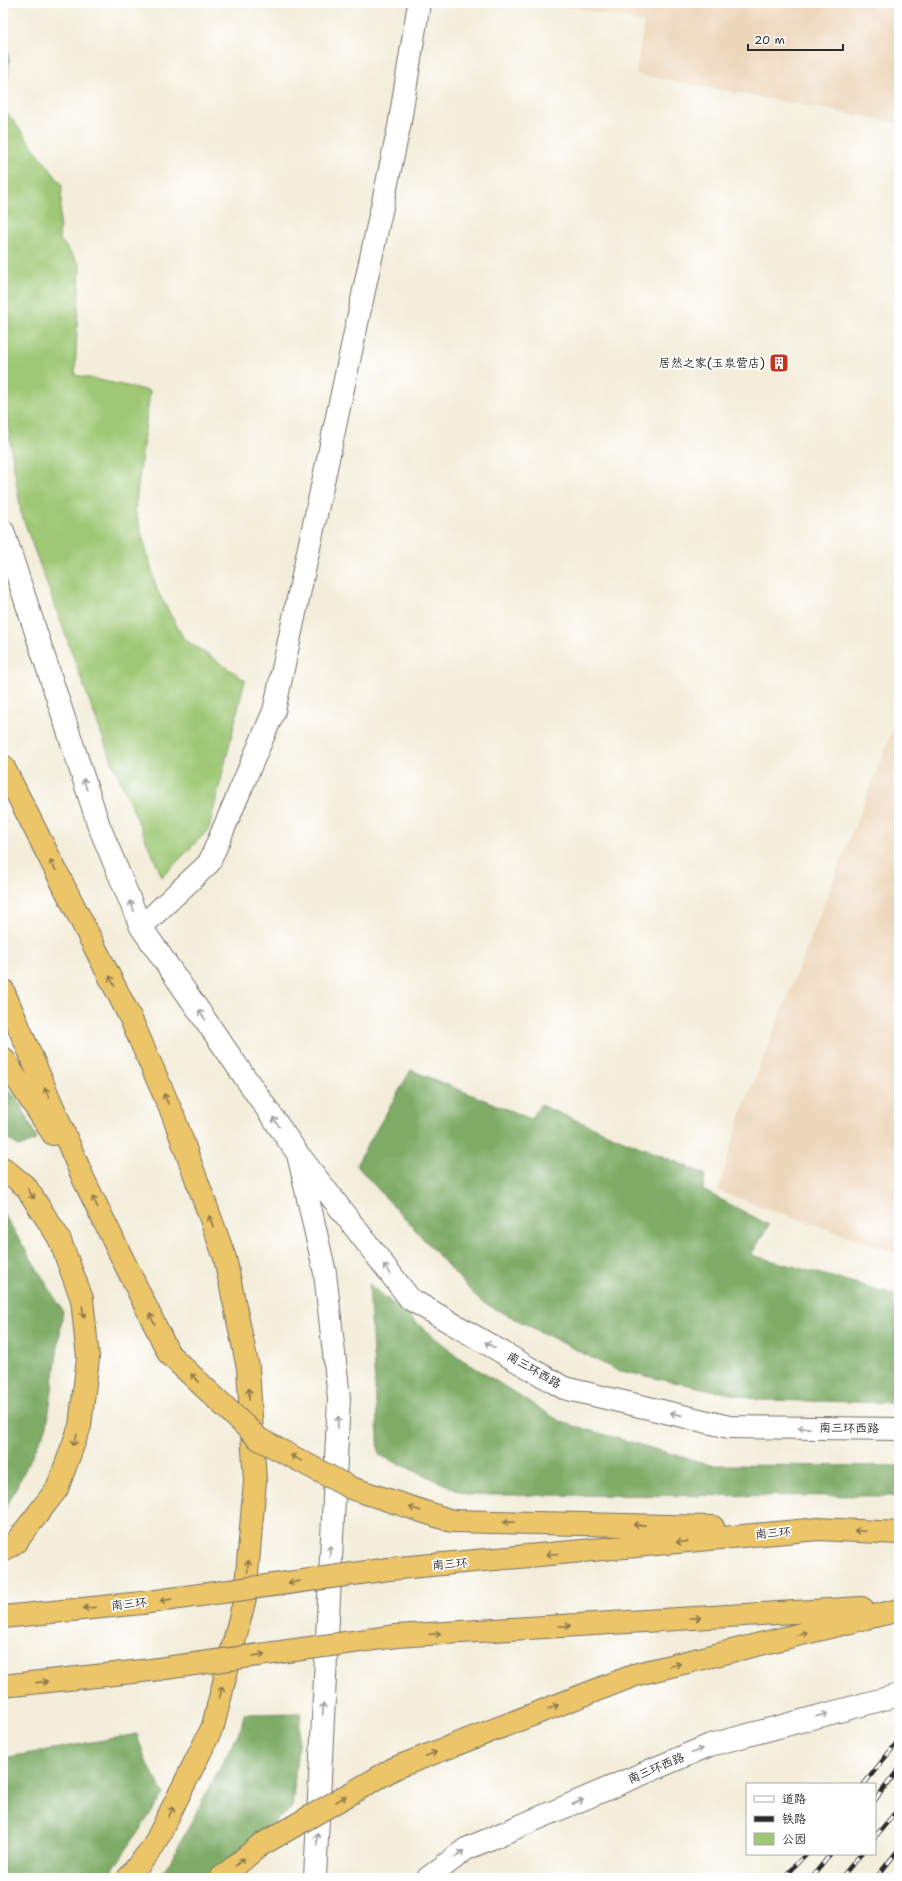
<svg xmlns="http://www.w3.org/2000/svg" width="902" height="1881" viewBox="0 0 902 1881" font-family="'Shantell Sans','LXGW WenKai TC',sans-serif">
  <rect width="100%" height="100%" fill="#fff"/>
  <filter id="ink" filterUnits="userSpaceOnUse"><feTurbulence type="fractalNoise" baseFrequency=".025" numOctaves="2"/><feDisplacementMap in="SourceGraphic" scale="8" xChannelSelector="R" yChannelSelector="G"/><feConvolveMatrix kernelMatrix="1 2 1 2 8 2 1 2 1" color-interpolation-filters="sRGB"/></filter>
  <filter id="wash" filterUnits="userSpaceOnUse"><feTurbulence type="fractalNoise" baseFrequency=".012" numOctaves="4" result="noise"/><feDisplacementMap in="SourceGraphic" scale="16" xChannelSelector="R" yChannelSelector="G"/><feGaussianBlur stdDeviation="0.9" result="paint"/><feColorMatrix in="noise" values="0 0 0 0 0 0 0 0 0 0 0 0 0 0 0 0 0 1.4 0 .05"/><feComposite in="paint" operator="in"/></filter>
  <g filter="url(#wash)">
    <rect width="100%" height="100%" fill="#f3edd9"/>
    <path fill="#edd7bb" d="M551 3H899V123L636 74 644 23Z
      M899 714V1254L718 1191 742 1111Z"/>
    <path fill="#9ec875" stroke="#647a50" d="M3 27H5L9 61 4 109 62 185 59 238 80 265 75 375 150 391 135 509 157 590 184 639 245 680 209 829 162 877 108 752 21 513 3 394Z"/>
    <path fill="#7eac66" stroke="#546c48" d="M411 1070 531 1119 540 1105 705 1174 703 1190 769 1225 751 1255 899 1295V1403L760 1400 616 1370 480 1301 356 1165Z
      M3 1084 19 1101 37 1139 20 1147 3 1135Z
      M3 1213 63 1311 47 1426 3 1514Z
      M369 1284 461 1359 561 1422 710 1465 899 1466V1496L469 1495 379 1455Z
      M301 1713 292 1808 204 1878H157L170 1862 241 1728 244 1714Z
      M137 1734 146 1761 164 1794 107 1878H3V1758Z"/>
  </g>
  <g filter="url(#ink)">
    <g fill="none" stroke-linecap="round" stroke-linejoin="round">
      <defs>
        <path id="minor" d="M3 531 99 826 141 927 298 1154 325 1273 339 1398 315 1878
          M141 927 209 863 274 711 399 127 419 3
          M302 1159 410 1299 564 1388 729 1427 899 1429
          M428 1878 466 1849 710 1745 899 1695"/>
        <path id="highway" d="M3 766 130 1017 173 1115 225 1258 248 1368 255 1481 245 1598 213 1726 153 1847 128 1878
          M3 990 84 1180 169 1354
          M3 1058 53 1134
          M3 1168 26 1187 59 1238 82 1299 88 1358 80 1426 57 1489 16 1542 3 1551
          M452 1521 713 1527
          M389 1569 818 1529 899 1533
          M3 1617 142 1603
          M396 1636 862 1608
          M3 1686 151 1670
          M395 1768 638 1674 899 1610
          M221 1878 259 1846"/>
      </defs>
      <use href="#minor" stroke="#716f68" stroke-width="24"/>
      <use href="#highway" stroke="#716f68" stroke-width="24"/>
      <use href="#minor" stroke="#fff" stroke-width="22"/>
      <use href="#highway" stroke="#edc569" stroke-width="22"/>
      <defs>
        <path id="rail" d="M864 1784 899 1740
          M875 1800 899 1769
          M875 1837 899 1808
          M783 1878 806 1854
          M811 1878 831 1854
          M841 1878 861 1854
          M876 1878 899 1849"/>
      </defs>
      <use href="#rail" stroke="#2b2b2b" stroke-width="4.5"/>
      <use href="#rail" stroke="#fff" stroke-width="3" stroke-dasharray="9" stroke-linecap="butt"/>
      <defs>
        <path id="highway-bridge" d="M169 1354 259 1439 351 1488 452 1521
          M142 1603 389 1569
          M151 1670 396 1636
          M259 1846 395 1768"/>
      </defs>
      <use href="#highway-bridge" stroke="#716f68" stroke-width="24" stroke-linecap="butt"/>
      <use href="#highway-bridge" stroke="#edc569" stroke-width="22"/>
    </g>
    <defs><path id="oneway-shaft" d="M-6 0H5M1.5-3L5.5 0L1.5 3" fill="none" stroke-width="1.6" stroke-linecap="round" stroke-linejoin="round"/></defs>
    <g stroke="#a0a0a0">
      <use href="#oneway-shaft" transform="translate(85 784) rotate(-108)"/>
      <use href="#oneway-shaft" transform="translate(132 906) rotate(-113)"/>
      <use href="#oneway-shaft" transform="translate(202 1015) rotate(-125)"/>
      <use href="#oneway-shaft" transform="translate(276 1122) rotate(-125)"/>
      <use href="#oneway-shaft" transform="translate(387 1269) rotate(-128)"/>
      <use href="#oneway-shaft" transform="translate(490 1345) rotate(-150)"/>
      <use href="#oneway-shaft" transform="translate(676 1414) rotate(-167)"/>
      <use href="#oneway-shaft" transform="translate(338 1422) rotate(-87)"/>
      <use href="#oneway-shaft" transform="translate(804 1428) rotate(-179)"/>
      <use href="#oneway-shaft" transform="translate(330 1551) rotate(-87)"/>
      <use href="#oneway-shaft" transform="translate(323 1709) rotate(-87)"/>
      <use href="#oneway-shaft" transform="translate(822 1715) rotate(-15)"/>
      <use href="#oneway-shaft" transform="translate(697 1751) rotate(-23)"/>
      <use href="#oneway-shaft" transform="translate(578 1802) rotate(-23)"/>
      <use href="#oneway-shaft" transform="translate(317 1839) rotate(-87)"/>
      <use href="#oneway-shaft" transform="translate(459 1854) rotate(-37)"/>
    </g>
    <g stroke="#8c784a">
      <use href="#oneway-shaft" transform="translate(53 865) rotate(-117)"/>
      <use href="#oneway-shaft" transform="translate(112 981) rotate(-117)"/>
      <use href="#oneway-shaft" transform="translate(47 1093) rotate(-113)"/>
      <use href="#oneway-shaft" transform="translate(166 1099) rotate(-113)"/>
      <use href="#oneway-shaft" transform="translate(31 1194) rotate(57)"/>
      <use href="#oneway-shaft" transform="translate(95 1202) rotate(-116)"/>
      <use href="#oneway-shaft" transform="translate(211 1221) rotate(-110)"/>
      <use href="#oneway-shaft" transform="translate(83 1312) rotate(84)"/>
      <use href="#oneway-shaft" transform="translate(152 1319) rotate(-116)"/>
      <use href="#oneway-shaft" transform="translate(195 1378) rotate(-137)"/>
      <use href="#oneway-shaft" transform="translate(249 1394) rotate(-93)"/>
      <use href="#oneway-shaft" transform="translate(75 1440) rotate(110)"/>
      <use href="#oneway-shaft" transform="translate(296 1458) rotate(-151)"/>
      <use href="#oneway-shaft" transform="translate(415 1509) rotate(-162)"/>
      <use href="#oneway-shaft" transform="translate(509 1522) rotate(-179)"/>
      <use href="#oneway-shaft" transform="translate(639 1525) rotate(-179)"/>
      <use href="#oneway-shaft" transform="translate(860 1531) rotate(-177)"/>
      <use href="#oneway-shaft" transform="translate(682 1542) rotate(175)"/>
      <use href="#oneway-shaft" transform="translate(552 1554) rotate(175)"/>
      <use href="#oneway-shaft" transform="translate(248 1566) rotate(-85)"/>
      <use href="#oneway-shaft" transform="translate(294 1582) rotate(172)"/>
      <use href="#oneway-shaft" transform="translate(166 1600) rotate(172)"/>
      <use href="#oneway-shaft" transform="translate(89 1608) rotate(174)"/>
      <use href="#oneway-shaft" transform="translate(695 1618) rotate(-3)"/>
      <use href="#oneway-shaft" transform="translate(565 1626) rotate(-3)"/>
      <use href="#oneway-shaft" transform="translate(435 1634) rotate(-3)"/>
      <use href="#oneway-shaft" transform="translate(802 1634) rotate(-14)"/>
      <use href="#oneway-shaft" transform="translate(259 1655) rotate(-8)"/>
      <use href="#oneway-shaft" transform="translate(675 1665) rotate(-14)"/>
      <use href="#oneway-shaft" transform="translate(42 1682) rotate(-6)"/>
      <use href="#oneway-shaft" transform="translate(221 1692) rotate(-76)"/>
      <use href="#oneway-shaft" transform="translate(553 1707) rotate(-21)"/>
      <use href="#oneway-shaft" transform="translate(431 1754) rotate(-21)"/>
      <use href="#oneway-shaft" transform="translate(341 1799) rotate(-30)"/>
      <use href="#oneway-shaft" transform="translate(171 1812) rotate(-64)"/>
      <use href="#oneway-shaft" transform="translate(240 1862) rotate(-41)"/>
    </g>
  </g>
  <defs>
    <symbol id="building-square" viewBox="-11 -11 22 22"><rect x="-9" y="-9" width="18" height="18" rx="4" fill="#c8321e" stroke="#fff"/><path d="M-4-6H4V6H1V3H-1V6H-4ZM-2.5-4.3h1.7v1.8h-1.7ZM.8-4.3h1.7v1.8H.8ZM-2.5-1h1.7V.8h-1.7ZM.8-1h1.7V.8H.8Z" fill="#fff"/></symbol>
  </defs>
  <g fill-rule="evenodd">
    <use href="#building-square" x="768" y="352" width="22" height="22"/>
  </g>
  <g text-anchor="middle" stroke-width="3.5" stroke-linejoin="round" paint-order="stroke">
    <g font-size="12" fill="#2b2b2b" stroke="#fff" text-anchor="end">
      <text x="765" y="367">居然之家(玉泉营店)</text>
    </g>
    <g font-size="12" fill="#2b2b2b" stroke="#fff">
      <text transform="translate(534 1370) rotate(30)" y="4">南三环西路</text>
      <text transform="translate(849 1428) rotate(1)" y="4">南三环西路</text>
      <text transform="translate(773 1533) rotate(-5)" y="4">南三环</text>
      <text transform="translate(450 1564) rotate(-5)" y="4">南三环</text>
      <text transform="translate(129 1604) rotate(-6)" y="4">南三环</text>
      <text transform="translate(656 1768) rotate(-23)" y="4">南三环西路</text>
    </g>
  </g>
  <rect width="902" height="1881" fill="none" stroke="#fff" stroke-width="16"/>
  <rect x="746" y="1783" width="130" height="72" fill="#ffffff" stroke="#aaaaaa"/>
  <rect x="754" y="1796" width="20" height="6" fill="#ffffff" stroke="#aaaaaa"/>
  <text x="782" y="1803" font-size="12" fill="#2b2b2b">道路</text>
  <rect x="754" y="1816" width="20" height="6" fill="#2b2b2b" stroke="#aaaaaa"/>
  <text x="782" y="1823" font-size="12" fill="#2b2b2b">铁路</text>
  <rect x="754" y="1833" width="20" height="12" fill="#9ec875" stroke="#aaaaaa"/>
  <text x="782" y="1843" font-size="12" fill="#2b2b2b">公园</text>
  <path d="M748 44v6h95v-6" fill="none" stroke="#2b2b2b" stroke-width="2"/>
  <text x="754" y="44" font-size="12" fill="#2b2b2b" stroke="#ffffff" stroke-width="3" paint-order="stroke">20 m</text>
</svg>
